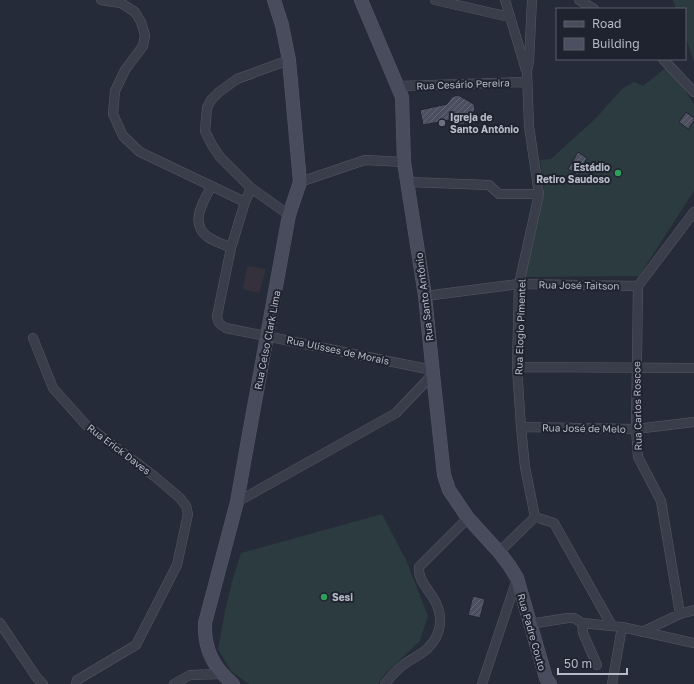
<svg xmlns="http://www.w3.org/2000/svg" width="694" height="684" viewBox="0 0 694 684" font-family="'Golos Text',sans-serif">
  <defs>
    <pattern id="building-hatch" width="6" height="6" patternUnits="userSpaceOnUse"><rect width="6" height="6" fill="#4b4f60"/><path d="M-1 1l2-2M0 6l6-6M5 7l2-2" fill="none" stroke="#636675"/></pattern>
  </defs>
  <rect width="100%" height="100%" fill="#262b3a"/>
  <path fill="#35313c" d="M247 266 266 269 259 293 243 289Z"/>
  <path fill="#2c3b3f" d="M673 0H694V62L685 35V9H676Z
    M667 67 682 86 694 104V191L639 276 525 277 544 187 540 160 551 159 596 118 622 89 634 82 643 86Z
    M382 514 406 560 428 616 420 641 385 674 378 684H249L231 671 218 649 225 611 232 582 241 553Z"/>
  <path fill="url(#building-hatch)" stroke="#212531" d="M458 95 474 104 475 110 464 124 459 125 450 120 423 125 420 110 447 104 452 97Z
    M686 112 694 118V121L688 129 679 122Z
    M578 152 587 158 578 175 568 169Z
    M473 596 485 599 480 618 468 615Z"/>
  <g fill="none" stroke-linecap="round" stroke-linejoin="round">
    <defs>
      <path id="street" d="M101 0 121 3 135 12 141 22 145 35 143 46 125 70 115 91 113 114 123 136 140 152 245 202 251 188
        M435 0 509 17
        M505 0 526 70
        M532 0 529 62 527 71 529 126 539 194 519 284 517 367 521 427 525 467 535 517 554 523 612 626
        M579 0 594 9
        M663 59 694 92
        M289 60 237 79 219 92 211 100 207 108 205 131 212 145 220 157 251 188 289 215
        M399 86 527 82
        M300 182 365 160 404 162
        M408 182 489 185 499 194H539
        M211 187C203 202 189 224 208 237 215 242 224 244 231 248
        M245 202 231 248 217 316C218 323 220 325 226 328L432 370
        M638 286 636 429 638 457 661 501 680 614
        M638 286 694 212
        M425 296 519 284 638 286
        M33 338 53 388 86 425 154 476 180 498 186 506 188 514 177 565 136 645 77 680 76 684
        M517 367 694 368
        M521 427 636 429 694 422
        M237 502 396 413 433 374
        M499 552 535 517
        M0 623 37 678 43 684
        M529 624 568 618H574L582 623
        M642 632 680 614 694 610
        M597 665 583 633 582 623 622 627 694 643
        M174 684 190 675 221 674
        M385 684C390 678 395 671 402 666 409 660 419 656 427 649 443 634 444 614 432 596 426 587 418 579 419 567L468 518
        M482 684 517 579
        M612 684 622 627"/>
      <path id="secondary" d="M361 0 402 97 404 162 425 296 433 374 444 475 449 490 468 518 499 552 509 565 517 578 546 678 550 684
        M233 684C213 667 204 649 205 623L237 502 246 451 289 215 300 182 289 60 282 25 274 0"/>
    </defs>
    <use href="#street" stroke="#555965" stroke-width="10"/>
    <use href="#secondary" stroke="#555965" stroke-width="14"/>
    <use href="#street" stroke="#3a3e4b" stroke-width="9"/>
    <use href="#secondary" stroke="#494c5d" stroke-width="13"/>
  </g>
  <circle fill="#6b7280" stroke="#1f232f" stroke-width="1.5" cx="442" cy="123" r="4"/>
  <g fill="#2e9e5b" stroke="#1f232f" stroke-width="1.5">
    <circle cx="618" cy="173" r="4"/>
    <circle cx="324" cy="597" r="4"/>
  </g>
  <g text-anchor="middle" stroke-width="4" stroke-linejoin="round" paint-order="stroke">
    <g font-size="10" fill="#b6b9c6" stroke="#1f232f">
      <text transform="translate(463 84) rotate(-2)" y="4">Rua Cesário Pereira</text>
      <text transform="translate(579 285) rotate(1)" y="4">Rua José Taitson</text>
      <text transform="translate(424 297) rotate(-97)" y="4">Rua Santo Antônio</text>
      <text transform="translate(520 327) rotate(-88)" y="4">Rua Elogio Pimentel</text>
      <text transform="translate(267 340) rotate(-79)" y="4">Rua Celso Clark Lima</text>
      <text transform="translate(338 350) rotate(12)" y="4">Rua Ulisses de Morais</text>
      <text transform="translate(637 406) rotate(-91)" y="4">Rua Carlos Roscoe</text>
      <text transform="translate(584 428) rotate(1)" y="4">Rua José de Melo</text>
      <text transform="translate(119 449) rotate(37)" y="4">Rua Erick Daves</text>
      <text transform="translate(532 632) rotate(74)" y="4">Rua Padre Couto</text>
    </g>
    <g font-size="10" font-weight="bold" fill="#b6b9c6" stroke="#1f232f" text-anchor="start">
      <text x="450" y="121">Igreja de<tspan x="450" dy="12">Santo Antônio</tspan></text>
      <text x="610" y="171" text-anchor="end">Estádio<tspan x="610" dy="12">Retiro Saudoso</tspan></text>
      <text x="332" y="601">Sesi</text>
    </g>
  </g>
  <rect x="556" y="8" width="130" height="52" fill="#1f232f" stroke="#5b5f6b"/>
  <rect x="564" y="21" width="20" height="6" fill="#494c5d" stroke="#5b5f6b"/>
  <text x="592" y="28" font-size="12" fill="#b6b9c6">Road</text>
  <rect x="564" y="38" width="20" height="12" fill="#4b4f60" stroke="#5b5f6b"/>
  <text x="592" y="48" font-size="12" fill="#b6b9c6">Building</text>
  <path d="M558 668v6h69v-6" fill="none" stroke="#b6b9c6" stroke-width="2"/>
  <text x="564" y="668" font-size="12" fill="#b6b9c6" stroke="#1f232f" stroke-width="3" paint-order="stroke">50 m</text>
</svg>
